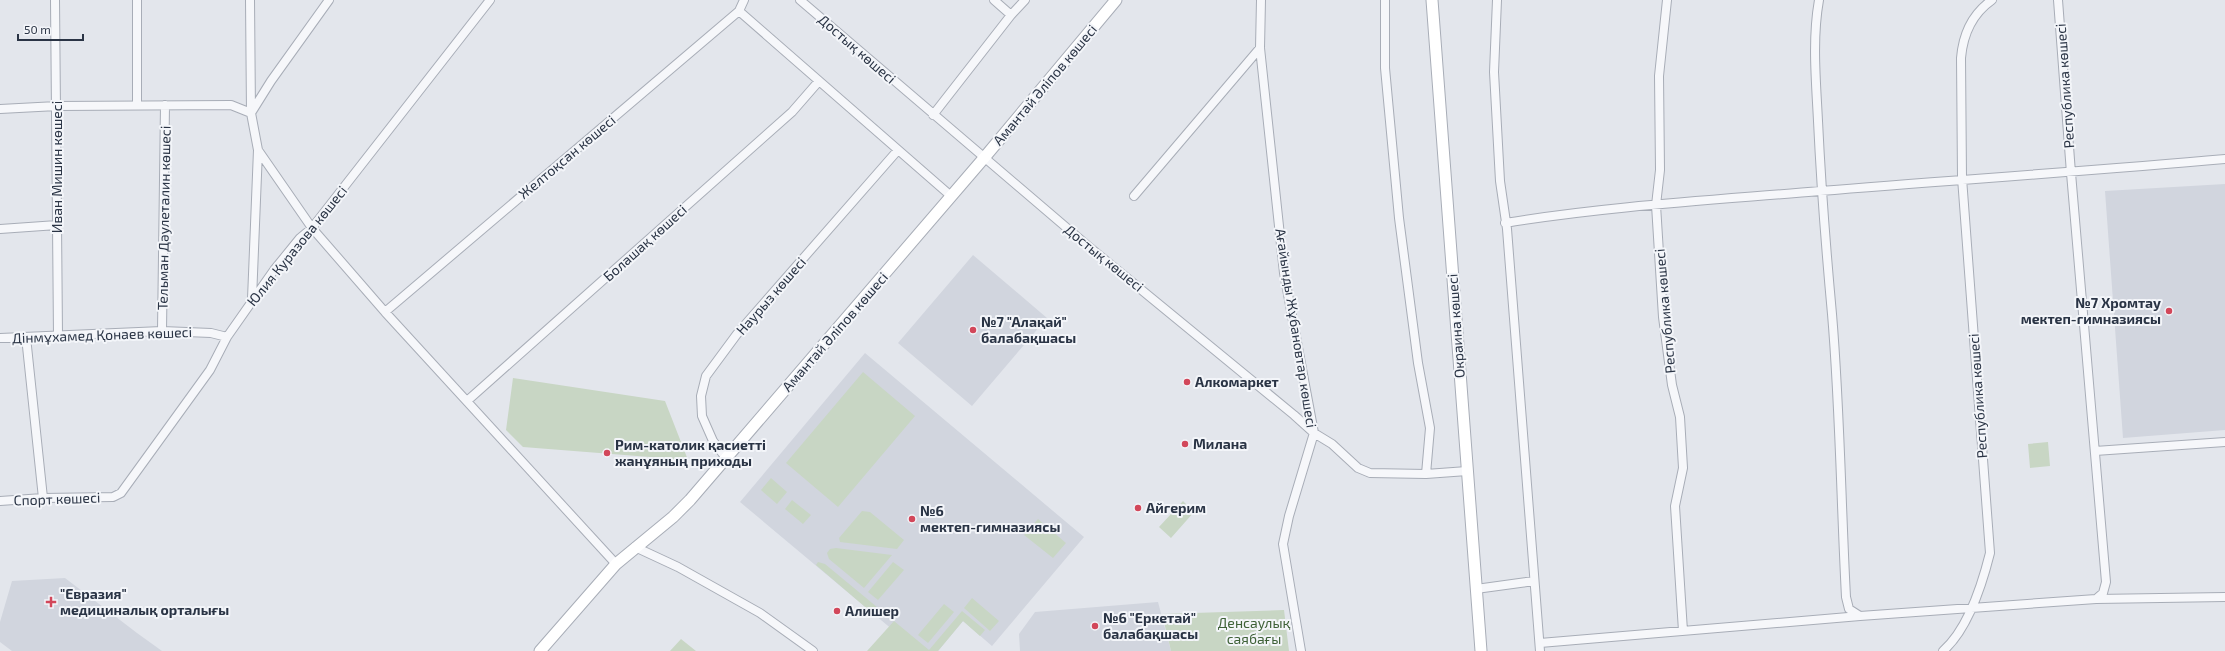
<svg xmlns="http://www.w3.org/2000/svg" width="2225" height="651" viewBox="0 0 2225 651" font-family="'Exo 2',sans-serif">
  <rect width="100%" height="100%" fill="#e3e6ec"/>
  <path fill="#d1d5de" d="M2225 184V430L2123 438 2105 191Z
    M973 255 1047 318 972 406 898 343Z
    M865 353 1084 537 992 646 963 621 938 651H918L740 502Z
    M65 578 137 633 162 651H12L0 642V622L12 581Z
    M1158 602 1171 651H1020L1019 634 1035 612Z"/>
  <path fill="#c8d6c4" d="M863 372 915 416 838 507 786 463Z
    M513 378 665 401 688 460 523 447 506 430Z
    M2048 442 2050 466 2030 468 2028 444Z
    M771 478 787 492 777 504 761 490Z
    M792 500 811 515 803 524 785 509Z
    M1183 501 1194 512 1171 538 1159 527Z
    M862 511 870 512 904 540 897 549 840 542 839 538Z
    M1038 519 1066 543 1053 558 1024 535Z
    M836 548 892 555 864 588 829 559 827 553 830 549Z
    M818 562 825 564 883 612 878 618 816 565Z
    M893 562 904 570 878 600 868 592Z
    M972 598 999 621 990 631 964 608Z
    M944 604 954 612 928 643 918 635Z
    M1284 610 1289 651H1171L1162 614Z
    M962 611 985 630 980 636 963 621 938 651H867L894 621 929 650Z
    M681 639 696 651H670Z"/>
  <g fill="none" stroke-linecap="round" stroke-linejoin="round">
    <defs>
      <path id="minor" d="M55 0 58 335
        M137 0V105
        M250 0 251 113 258 150 312 228 385 312 616 564
        M800 0 1088 246 1294 415 1314 433 1332 444 1358 468 1370 473 1426 474
        M994 0 1011 15
        M1261 0 1260 48 1284 273 1314 433 1289 516 1283 544 1301 651
        M1385 0V68L1399 218 1418 363 1430 428 1426 474 1467 471
        M1497 0 1494 72 1500 181 1507 229 1540 651
        M1667 0 1659 76 1660 170 1656 205 1663 317 1672 385 1680 417 1683 468 1675 506 1683 631
        M1819 0C1812 39 1816 81 1818 121 1821 185 1826 249 1832 314 1840 408 1841 503 1846 597L1849 609 1860 616 2096 599 2103 593 2106 582 2071 173 2058 0
        M739 11 951 196
        M0 109 57 106 231 105 251 113
        M251 113 271 81 329 0
        M933 115 1011 15 1025 0
        M1134 196 1260 48
        M1505 223C1609 206 1715 200 1820 191 1955 180 2090 171 2225 159
        M0 229 57 225
        M252 299 258 150
        M385 312 739 11 744 0
        M162 331 165 105
        M26 337 43 498
        M0 338 162 331 211 333 227 337
        M467 401 792 112 819 81
        M2095 451 2225 442
        M726 458 713 441 702 416 701 396 706 376 737 334 898 150
        M0 501 43 498 113 497 121 493 210 370 227 337 274 270 300 238 312 228 490 0
        M635 547 678 567 760 613 813 651
        M1476 589 1534 581
        M2096 599 2225 597
        M1540 643 1860 616
        M1943 651C1968 629 1982 585 1990 553L1962 178 1961 58C1963 35 1972 14 1992 0"/>
      <path id="secondary" d="M1432 0 1481 651
        M540 651 616 564 673 517 690 500 984 158 1116 0"/>
    </defs>
    <use href="#minor" stroke="#a8adb7" stroke-width="10"/>
    <use href="#secondary" stroke="#a8adb7" stroke-width="13"/>
    <use href="#minor" stroke="#f6f7fa" stroke-width="8"/>
    <use href="#secondary" stroke="#fff" stroke-width="11"/>
  </g>
  <g fill="#d2475a" stroke="#f3f5f9" stroke-width="1.5">
    <circle cx="2169" cy="311" r="4"/>
    <circle cx="973" cy="330" r="4"/>
    <circle cx="1187" cy="382" r="4"/>
    <circle cx="1185" cy="444" r="4"/>
    <circle cx="607" cy="453" r="4"/>
    <circle cx="1138" cy="508" r="4"/>
    <circle cx="912" cy="519" r="4"/>
    <path d="M49 596h4v4h4v4h-4v4h-4v-4h-4v-4h4z"/>
    <circle cx="837" cy="611" r="4"/>
    <circle cx="1095" cy="626" r="4"/>
  </g>
  <g text-anchor="middle" stroke-width="4" stroke-linejoin="round" paint-order="stroke">
    <g font-size="14" fill="#2a3445" stroke="#f3f5f9">
      <text transform="translate(857 49) rotate(41)" y="5">Достық көшесі</text>
      <text transform="translate(1045 85) rotate(-50)" y="5">Амантай Әліпов көшесі</text>
      <text transform="translate(2065 86) rotate(-94)" y="5">Республика көшесі</text>
      <text transform="translate(567 157) rotate(-40)" y="5">Желтоқсан көшесі</text>
      <text transform="translate(57 167) rotate(-90)" y="5">Иван Мишин көшесі</text>
      <text transform="translate(164 218) rotate(-89)" y="5">Тельман Дәулеталин көшесі</text>
      <text transform="translate(645 243) rotate(-42)" y="5">Болашақ көшесі</text>
      <text transform="translate(297 246) rotate(-51)" y="5">Юлия Куразова көшесі</text>
      <text transform="translate(1104 258) rotate(39)" y="5">Достық көшесі</text>
      <text transform="translate(771 296) rotate(-49)" y="5">Наурыз көшесі</text>
      <text transform="translate(1665 311) rotate(-95)" y="5">Республика көшесі</text>
      <text transform="translate(1456 326) rotate(-94)" y="5">Окраина көшесі</text>
      <text transform="translate(1296 328) rotate(81)" y="5">Ағайынды Жұбановтар көшесі</text>
      <text transform="translate(835 332) rotate(-49)" y="5">Амантай Әліпов көшесі</text>
      <text transform="translate(102 335) rotate(-2)" y="5">Дінмұхамед Қонаев көшесі</text>
      <text transform="translate(1978 396) rotate(-94)" y="5">Республика көшесі</text>
      <text transform="translate(57 499) rotate(-2)" y="5">Спорт көшесі</text>
    </g>
    <g font-size="14" font-weight="bold" fill="#2a3445" stroke="#f3f5f9" text-anchor="start">
      <text x="2161" y="308" text-anchor="end">№7 Хромтау<tspan x="2161" dy="16">мектеп-гимназиясы</tspan></text>
      <text x="981" y="327">№7 "Алақай"<tspan x="981" dy="16">балабақшасы</tspan></text>
      <text x="1195" y="387">Алкомаркет</text>
      <text x="1193" y="449">Милана</text>
      <text x="615" y="450">Рим-католик қасиетті<tspan x="615" dy="16">жанұяның приходы</tspan></text>
      <text x="1146" y="513">Айгерим</text>
      <text x="920" y="516">№6<tspan x="920" dy="16">мектеп-гимназиясы</tspan></text>
      <text x="60" y="599">"Евразия"<tspan x="60" dy="16">медициналық орталығы</tspan></text>
      <text x="845" y="616">Алишер</text>
      <text x="1103" y="623">№6 "Еркетай"<tspan x="1103" dy="16">балабақшасы</tspan></text>
    </g>
    <g font-size="14" fill="#3e6137" stroke="#f3f5f9">
      <text x="1254" y="628">Денсаулық<tspan x="1254" dy="16">саябағы</tspan></text>
    </g>
  </g>
  <path d="M18 34v6h65v-6" fill="none" stroke="#2a3445" stroke-width="2"/>
  <text x="24" y="34" font-size="12" fill="#2a3445" stroke="#f3f5f9" stroke-width="3" paint-order="stroke">50 m</text>
</svg>
